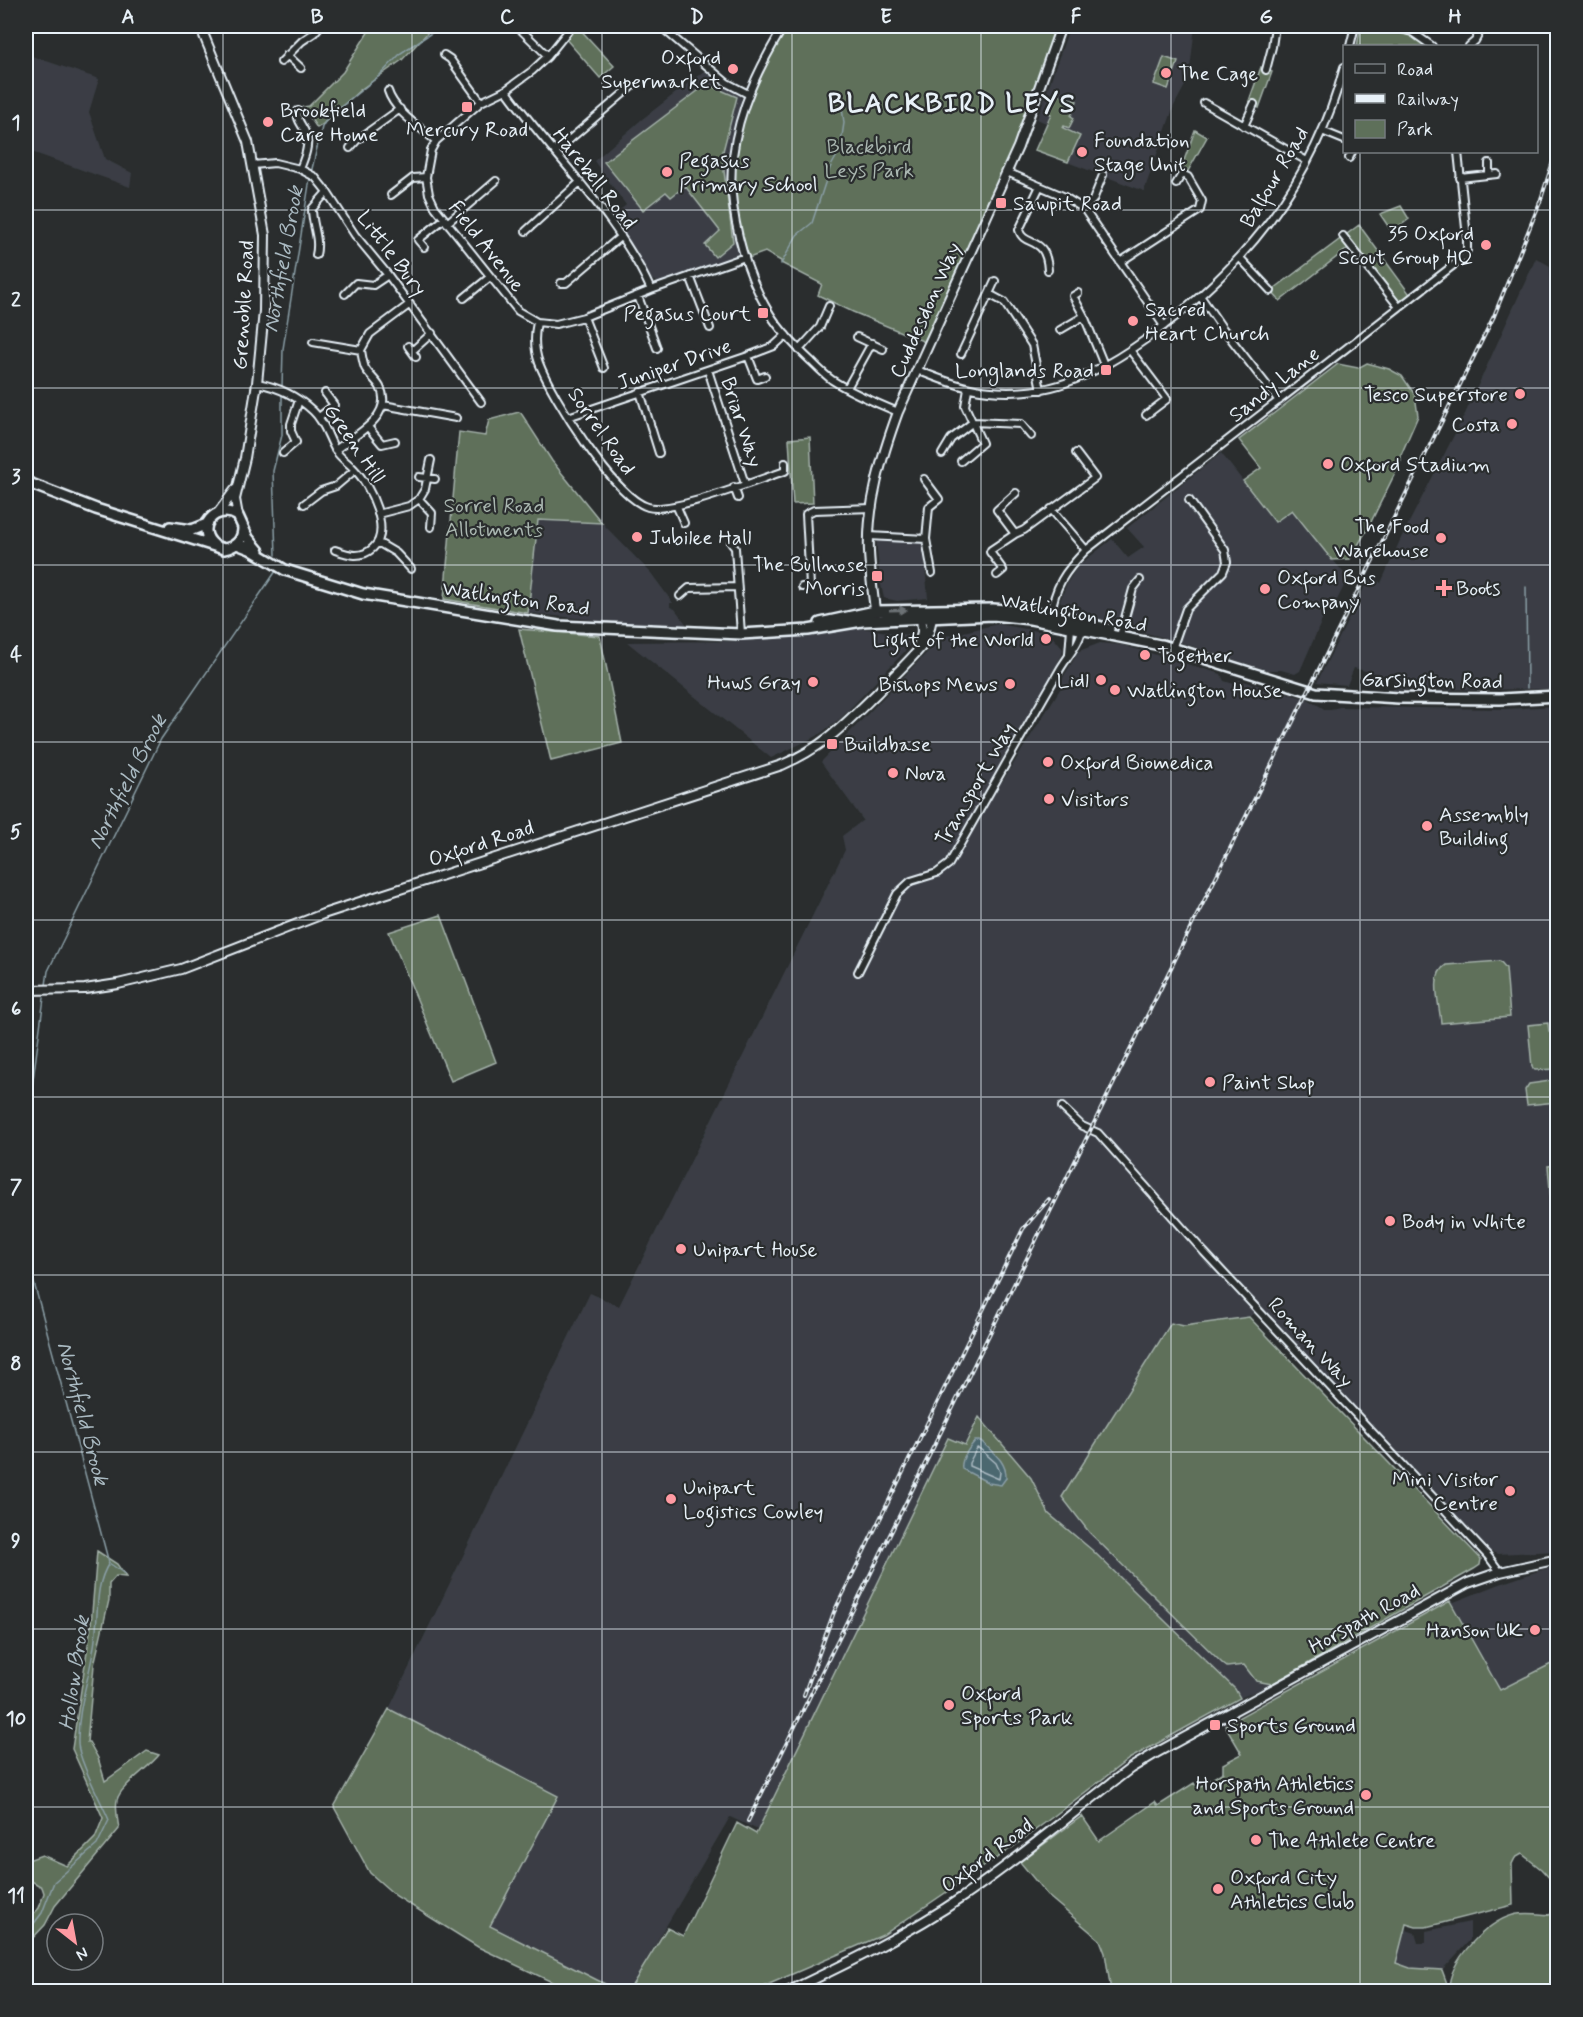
<svg xmlns="http://www.w3.org/2000/svg" width="1583" height="2017" viewBox="0 0 1583 2017" font-family="Mynerve,sans-serif">
  <rect width="100%" height="100%" fill="#2a2d2e"/>
  <filter id="ink" filterUnits="userSpaceOnUse"><feTurbulence type="fractalNoise" baseFrequency=".0167" numOctaves="2"/><feDisplacementMap in="SourceGraphic" scale="12" xChannelSelector="R" yChannelSelector="G"/><feConvolveMatrix kernelMatrix="1 2 1 2 8 2 1 2 1" color-interpolation-filters="sRGB"/></filter>
  <g filter="url(#ink)">
    <path fill="#3a3e44" d="M1070 26H1195L1189 78 1174 106 1144 191 1035 150 1046 123 1037 119Z
      M26 54 99 79 89 112 105 159 132 173 130 187 26 150Z
      M704 71 727 87 739 93 741 98 738 128 745 257 690 276 660 283 652 280 610 219 626 205 594 161 641 120Z
      M1536 258 1550 266V292L1553 315 1558 327V664L1552 665 1555 689 1393 690 1395 679 1354 668 1347 685 1317 682 1370 576 1381 583 1401 538 1465 414Z
      M1221 453 1275 522 1292 510 1348 578 1337 600 1329 604 1300 671 1295 674 1281 670H1266L1176 641 1089 618 1072 612 1060 601 1067 583 1078 566 1112 539 1128 558 1144 547 1127 528Z
      M537 520 602 523 651 573 673 603H670V607L675 609 687 625 603 621 528 613Z
      M876 538 923 542 928 598 897 601 884 598 880 581Z
      M998 624 1049 633 1063 649 1062 655 994 778 1002 782 1062 686 1059 684 1079 651 1100 643 1123 645 1221 674 1224 681 1234 684 1239 680 1308 699 1326 710 1340 707 1505 709 1557 706V1551L1497 1554 1490 1551 1262 1307 1249 1317 1184 1326 1074 1513 1089 1532 1223 1664 1232 1667 1237 1664 1244 1665 1256 1681 1272 1684 1240 1698 1235 1689 1092 1550 1049 1514 1031 1478 979 1418 965 1445 949 1439 758 1830 730 1817 628 1991H619L490 1926 389 1709 590 1293 619 1306 845 850 842 836 863 820 821 762 942 637Z
      M855 627 914 636 907 649 841 718 817 736 771 758 627 642 740 641Z
      M1557 1567V1661L1500 1690 1450 1601 1454 1602 1500 1584 1544 1569Z
      M1470 1922V1940L1442 1970 1410 1968 1396 1963 1404 1929 1415 1933 1418 1943H1426V1931Z"/>
    <path fill="#5e705a" stroke="#a3b0a9" stroke-width="1.5" d="M372 26H438L430 30 402 60 360 90 322 125 317 128 303 107 309 106 343 72Z
      M572 26H577L614 66 600 78 564 37Z
      M784 26H1055C1032 137 976 241 930 344L853 312 818 295 822 284 781 263V261L765 252 746 259 735 212 732 157 748 94Z
      M1361 26C1383 26 1411 31 1427 46H1357Z
      M1164 57 1178 62 1168 89 1154 84Z
      M1261 67 1272 72 1259 108 1249 101Z
      M707 84 737 97 722 155 733 242 715 257 705 245 720 231 685 186 671 197 666 192 643 210 604 162Z
      M1054 93 1077 101 1071 116 1074 118 1069 128 1064 126 1063 128 1080 136 1068 162 1035 150 1051 114 1046 111Z
      M1195 130 1207 137 1188 171 1182 166Z
      M1401 206 1409 219 1392 232 1380 214Z
      M1359 225 1412 297 1399 307 1351 246 1280 301 1271 291Z
      M1367 363 1389 369 1402 376 1415 395 1418 416 1401 455V461L1368 528 1350 559 1332 560 1292 510 1275 522 1243 481 1261 468 1239 440 1338 364 1358 368Z
      M519 412 521 413 552 461 602 523 538 520 528 613 444 599 459 432 485 436 489 420Z
      M810 437 813 503 793 504 789 439Z
      M519 629 600 636 622 743 551 761Z
      M441 915 496 1062 451 1081 389 932Z
      M1500 961 1506 968 1510 1017 1441 1023C1440 1006 1429 975 1446 965Z
      M1548 1023 1549 1031 1557 1041V1069L1535 1070 1532 1067 1528 1025Z
      M1557 1080V1102L1527 1105 1525 1090 1529 1084Z
      M1557 1165H1558L1557 1271 1548 1166Z
      M1249 1317 1481 1559 1480 1565 1474 1569 1272 1684 1256 1681 1244 1665 1227 1667 1223 1664 1089 1532 1062 1497 1171 1323 1184 1326Z
      M979 1417 1031 1478 1049 1514 1092 1550 1235 1689 1240 1698 1129 1759 1013 1847 883 1935 753 1991 628 1992 667 1928 683 1936 737 1823 756 1834 948 1438 965 1445Z
      M97 1551 117 1564 126 1577 116 1576 109 1584V1600L94 1665 87 1742H89L98 1758 105 1781 147 1751 159 1755C149 1768 120 1786 117 1800 115 1808 118 1821 119 1829L55 1906 45 1925 26 1945V1922L39 1908 44 1893 42 1887 28 1879V1860L42 1855 67 1866 95 1838 103 1818 72 1749 91 1625Z
      M1450 1601 1500 1690 1557 1661V1886L1541 1869 1522 1854 1515 1858 1512 1864 1513 1905 1426 1927H1416L1406 1924 1396 1963 1410 1968 1442 1970 1449 1989C1449 1961 1486 1922 1513 1915 1525 1912 1538 1914 1550 1915L1557 1905V1991H1111L1105 1953 1100 1940 1048 1896 1020 1862 1082 1816 1099 1841 1155 1802 1158 1806 1194 1783 1198 1788 1223 1772V1764L1242 1754 1225 1725Z
      M389 1709 558 1796 490 1926 619 1991H571L478 1947 396 1896 370 1873 334 1807Z"/>
    <path fill="#4c6770" stroke="#8a9ea6" stroke-width="1.5" d="M975 1441H981C992 1452 1007 1461 1006 1478L1001 1485 989 1483 962 1469C960 1460 969 1448 975 1441Z"/>
    <g fill="none" stroke-linecap="round" stroke-linejoin="round">
      <path stroke="#aabac2" stroke-width="1.5" d="M977 1448 980 1449 996 1463 1000 1472 999 1479 969 1466V1463Z"/>
      <path stroke="#8a9ea6" stroke-width="1.5" d="M311 173 322 127 328 117 379 76 401 53 442 26
        M781 264 797 235 812 223 830 168 840 150 844 123 840 91
        M282 387 283 349 310 178
        M276 555 273 471 282 435V392
        M1526 587 1527 688
        M46 985 48 971 161 739 276 571
        M26 1202 32 1087 44 998
        M26 1253 109 1563 125 1574
        M26 1934 42 1913 54 1882 97 1845 109 1820C102 1803 78 1759 78 1743 77 1707 91 1674 95 1639 99 1612 94 1587 109 1563"/>
      <defs>
        <path id="minor" d="M517 26 548 56
          M572 26 548 56 532 71 506 90 481 102 436 141 431 150 426 177 429 194 435 207 518 311 537 322 556 324 584 317 651 290 745 257
          M660 26 727 83 748 94
          M784 26C759 67 739 108 733 156 726 205 744 272 770 314 781 332 796 347 812 362 818 368 825 375 832 380 852 393 876 403 898 412
          M1390 26 1412 32 1432 46
          M1350 46 1355 26
          M1469 46 1475 41 1483 26
          M287 55 301 68
          M444 55 450 59 481 102
          M281 62 302 41 314 33 320 26
          M1266 70 1272 47 1275 26
          M506 90C554 157 617 214 651 290
          M388 91C394 111 421 128 436 141
          M1204 103 1307 161
          M298 111C296 121 303 125 306 134 310 145 304 159 300 169
          M1244 126 1254 104
          M1322 131 1344 140
          M350 148 357 140 400 109
          M555 152 631 87
          M1349 158 1352 152
          M1489 163V175
          M253 165 275 163 300 169 315 177 327 192 355 235 388 275 481 402
          M1007 172 1063 196 1084 209 1164 326
          M1460 178 1497 174
          M1040 186 1019 230C1024 248 1046 234 1048 270
          M391 195 413 178 426 177
          M1084 209 1093 200 1103 175
          M447 223 496 181
          M526 231 580 182
          M1343 236 1399 307
          M424 247 418 240 444 219
          M316 255C320 238 312 225 312 209L327 192
          M1240 258 1271 291
          M1120 262 1200 210 1202 201 1188 177 1182 174 1176 184
          M690 276 710 328
          M561 283H566L621 236
          M1078 293 1073 296 1084 316 1104 365
          M345 294 356 283 373 285 388 275
          M989 294 1004 302 1032 345 1041 390
          M638 296 657 348
          M1201 297 1221 326 1279 401
          M464 298 490 277
          M584 317 604 368
          M537 322C534 336 534 349 539 363 551 395 615 498 648 507 673 514 757 480 785 471V463
          M1060 330 1084 316
          M857 337 883 349
          M313 342 361 350
          M408 346 416 357
          M799 350 820 327 829 306
          M1130 350 1167 399 1146 415
          M412 351 432 333
          M961 354 995 281
          M748 356 757 379 765 376
          M708 370 745 484
          M917 370C956 386 983 395 1027 391 1071 388 1114 362 1149 337 1244 268 1314 182 1344 67
          M257 383C278 387 297 396 313 411 325 422 328 438 336 451 341 459 349 463 355 470 370 485 392 531 373 548 361 559 349 555 335 550
          M847 388 872 343
          M640 392 659 453
          M383 405 456 418
          M319 417 334 405 325 393
          M568 417 748 356 774 346 786 335
          M368 427 382 444 395 441
          M335 450C354 436 395 416 380 387 376 380 369 375 365 368 363 363 362 356 361 350L370 334 410 304
          M283 453 296 442 291 431V424L299 400
          M942 454 951 439 973 422 1021 424 1031 436
          M961 461 982 443 965 406 968 389
          M419 477 435 479
          M924 479 939 499 929 507 926 539
          M734 487 738 498
          M419 499 425 489 431 460
          M304 504 321 491 336 486 355 470
          M677 507 684 523
          M1051 509 1086 550
          M378 514 409 506 419 499 432 513 431 527
          M1015 534 997 510 1016 493
          M869 536 926 539 932 573
          M379 543 396 553 411 569
          M731 543 735 548 741 634
          M997 575 1003 570 990 552 991 550 1015 534 1024 530 1095 478 1076 453
          M802 587 810 586 806 514 814 510 872 508
          M680 596 689 588 737 587
          M1050 617C1055 586 1064 572 1086 550L1464 257 1467 250V238L1458 152
          M1120 636 1133 589 1140 580
          M1172 649 1186 609 1223 572 1227 562 1225 550 1189 500
          M1069 654 1071 628 1074 626
          M858 972 897 894 911 881 937 873 949 864C985 800 1022 735 1059 671 1066 658 1083 640 1082 626
          M1062 1107 1082 1126 1098 1133 1204 1252 1488 1556 1500 1572"/>
        <path id="tertiary" d="M200 26 248 142 265 235 264 311 257 383 245 458 235 499 238 516
          M218 513 235 490
          M876 617C873 595 870 573 869 552 867 504 882 456 898 412L1018 147 1061 26
          M918 646 922 632 921 614
          M26 990 85 989 118 984 181 969 323 914 782 765C824 747 845 724 877 693 892 677 908 663 922 646L929 632 933 614
          M787 1992C848 1963 908 1934 964 1896 1022 1857 1075 1810 1131 1768L1156 1753 1468 1583 1500 1572 1558 1559"/>
        <path id="secondary" d="M26 482 96 509 224 549C236 547 243 540 243 528
          M170 527 192 530 207 524
          M237 544 250 549 285 570 363 594 558 626 741 634 808 630 862 621 993 615 1030 619 1165 646
          M214 545C194 529 215 502 238 516L248 538 259 551
          M820 623 875 611 993 609 1020 611 1069 618 1109 629
          M1162 645 1316 693 1399 698 1500 699 1558 696"/>
      </defs>
      <use href="#minor" stroke="#e8f1f8" stroke-width="10"/>
      <use href="#tertiary" stroke="#e8f1f8" stroke-width="12"/>
      <use href="#secondary" stroke="#e8f1f8" stroke-width="14"/>
      <use href="#minor" stroke="#2a2d2e" stroke-width="6"/>
      <use href="#tertiary" stroke="#2a2d2e" stroke-width="8"/>
      <use href="#secondary" stroke="#2a2d2e" stroke-width="9"/>
      <defs>
        <path id="rail" d="M804 1695 834 1612 1023 1229 1049 1199
          M748 1821 1494 316 1540 202 1558 146"/>
      </defs>
      <use href="#rail" stroke="#e8f1f8" stroke-width="4"/>
      <use href="#rail" stroke="#2a2d2e" stroke-width="1.5" stroke-dasharray="4.5" stroke-linecap="butt"/>
    </g>
    <defs><path id="oneway-solid" d="M-6-.8H1V-3.2L6.5 0L1 3.2V.8H-6Z" transform="scale(1.5)"/></defs>
    <use fill="#6c7275" href="#oneway-solid" transform="translate(898 610) rotate(-2)"/>
  </g>
  <path fill="none" stroke="#e8f1f8" stroke-width="1.5" stroke-opacity="0.55" d="M223 26V1992M412 26V1992M602 26V1992M792 26V1992M981 26V1992M1171 26V1992M1360 26V46M1360 152V1992M26 210H1558M26 388H1558M26 565H1558M26 742H1558M26 920H1558M26 1097H1558M26 1275H1558M26 1452H1558M26 1629H1558M26 1807H1558"/>
  <g fill="#ff9aa2" stroke="#2a2d2e" stroke-width="2">
    <circle cx="733" cy="69" r="6"/>
    <circle cx="1166" cy="73" r="6"/>
    <rect x="461" y="101" width="12" height="12" rx="3"/>
    <circle cx="268" cy="122" r="6"/>
    <circle cx="1082" cy="152" r="6"/>
    <circle cx="667" cy="172" r="6"/>
    <rect x="995" y="197" width="12" height="12" rx="3"/>
    <circle cx="1486" cy="245" r="6"/>
    <rect x="757" y="307" width="12" height="12" rx="3"/>
    <circle cx="1133" cy="321" r="6"/>
    <rect x="1100" y="364" width="12" height="12" rx="3"/>
    <circle cx="1520" cy="394" r="6"/>
    <circle cx="1512" cy="424" r="6"/>
    <circle cx="1328" cy="464" r="6"/>
    <circle cx="637" cy="537" r="6"/>
    <circle cx="1441" cy="538" r="6"/>
    <rect x="871" y="570" width="12" height="12" rx="3"/>
    <path d="M1441 579h6v6h6v6h-6v6h-6v-6h-6v-6h6z"/>
    <circle cx="1265" cy="589" r="6"/>
    <circle cx="1046" cy="639" r="6"/>
    <circle cx="1145" cy="655" r="6"/>
    <circle cx="1101" cy="680" r="6"/>
    <circle cx="813" cy="682" r="6"/>
    <circle cx="1010" cy="684" r="6"/>
    <circle cx="1115" cy="690" r="6"/>
    <rect x="826" y="738" width="12" height="12" rx="3"/>
    <circle cx="1048" cy="762" r="6"/>
    <circle cx="893" cy="773" r="6"/>
    <circle cx="1049" cy="799" r="6"/>
    <circle cx="1427" cy="826" r="6"/>
    <circle cx="1210" cy="1082" r="6"/>
    <circle cx="1390" cy="1221" r="6"/>
    <circle cx="681" cy="1249" r="6"/>
    <circle cx="1510" cy="1491" r="6"/>
    <circle cx="671" cy="1499" r="6"/>
    <circle cx="1535" cy="1630" r="6"/>
    <circle cx="949" cy="1705" r="6"/>
    <rect x="1209" y="1719" width="12" height="12" rx="3"/>
    <circle cx="1366" cy="1795" r="6"/>
    <circle cx="1256" cy="1840" r="6"/>
    <circle cx="1218" cy="1889" r="6"/>
  </g>
  <g text-anchor="middle" stroke-width="4.5" stroke-linejoin="round" paint-order="stroke">
    <g font-size="21" fill="#e8f1f8" stroke="#2a2d2e" text-anchor="start">
      <text x="721" y="64" text-anchor="end">Oxford<tspan x="721" dy="24">Supermarket</tspan></text>
      <text x="1178" y="80">The Cage</text>
      <text x="280" y="117">Brookfield<tspan x="280" dy="24">Care Home</tspan></text>
      <text x="467" y="136" text-anchor="middle">Mercury Road</text>
      <text x="1094" y="147">Foundation<tspan x="1094" dy="24">Stage Unit</tspan></text>
      <text x="679" y="167">Pegasus<tspan x="679" dy="24">Primary School</tspan></text>
      <text x="1013" y="210">Sawpit Road</text>
      <text x="1474" y="240" text-anchor="end">35 Oxford<tspan x="1474" dy="24">Scout Group HQ</tspan></text>
      <text x="1145" y="316">Sacred<tspan x="1145" dy="24">Heart Church</tspan></text>
      <text x="751" y="320" text-anchor="end">Pegasus Court</text>
      <text x="1094" y="377" text-anchor="end">Longlands Road</text>
      <text x="1508" y="401" text-anchor="end">Tesco Superstore</text>
      <text x="1500" y="431" text-anchor="end">Costa</text>
      <text x="1340" y="471">Oxford Stadium</text>
      <text x="1429" y="533" text-anchor="end">The Food<tspan x="1429" dy="24">Warehouse</tspan></text>
      <text x="649" y="544">Jubilee Hall</text>
      <text x="865" y="571" text-anchor="end">The Bullnose<tspan x="865" dy="24">Morris</tspan></text>
      <text x="1277" y="584">Oxford Bus<tspan x="1277" dy="24">Company</tspan></text>
      <text x="1456" y="595">Boots</text>
      <text x="1034" y="646" text-anchor="end">Light of the World</text>
      <text x="1157" y="662">Together</text>
      <text x="1089" y="687" text-anchor="end">Lidl</text>
      <text x="801" y="689" text-anchor="end">Huws Gray</text>
      <text x="998" y="691" text-anchor="end">Bishops Mews</text>
      <text x="1127" y="697">Watlington House</text>
      <text x="844" y="751">Buildbase</text>
      <text x="1060" y="769">Oxford Biomedica</text>
      <text x="905" y="780">Nova</text>
      <text x="1061" y="806">Visitors</text>
      <text x="1439" y="821">Assembly<tspan x="1439" dy="24">Building</tspan></text>
      <text x="1222" y="1089">Paint Shop</text>
      <text x="1402" y="1228">Body in White</text>
      <text x="693" y="1256">Unipart House</text>
      <text x="1498" y="1486" text-anchor="end">Mini Visitor<tspan x="1498" dy="24">Centre</tspan></text>
      <text x="683" y="1494">Unipart<tspan x="683" dy="24">Logistics Cowley</tspan></text>
      <text x="1523" y="1637" text-anchor="end">Hanson UK</text>
      <text x="961" y="1700">Oxford<tspan x="961" dy="24">Sports Park</tspan></text>
      <text x="1227" y="1732">Sports Ground</text>
      <text x="1354" y="1790" text-anchor="end">Horspath Athletics<tspan x="1354" dy="24">and Sports Ground</tspan></text>
      <text x="1268" y="1847">The Athlete Centre</text>
      <text x="1230" y="1884">Oxford City<tspan x="1230" dy="24">Athletics Club</tspan></text>
    </g>
    <g font-size="21" fill="#aab7b1" stroke="#2a2d2e">
      <text x="869" y="153">Blackbird<tspan x="869" dy="24">Leys Park</tspan></text>
      <text x="494" y="512">Sorrel Road<tspan x="494" dy="24">Allotments</tspan></text>
    </g>
    <g font-size="21" fill="#e8f1f8" stroke="#2a2d2e">
      <text transform="translate(1274 177) rotate(-59)" y="7">Balfour Road</text>
      <text transform="translate(595 178) rotate(52)" y="7">Harebell Road</text>
      <text transform="translate(487 246) rotate(52)" y="7">Field Avenue</text>
      <text transform="translate(392 253) rotate(53)" y="7">Little Bury</text>
      <text transform="translate(243 305) rotate(-87)" y="7">Grenoble Road</text>
      <text transform="translate(925 310) rotate(-66)" y="7">Cuddesdon Way</text>
      <text transform="translate(674 364) rotate(-19)" y="7">Juniper Drive</text>
      <text transform="translate(1274 384) rotate(-38)" y="7">Sandy Lane</text>
      <text transform="translate(742 422) rotate(72)" y="7">Briar Way</text>
      <text transform="translate(602 431) rotate(55)" y="7">Sorrel Road</text>
      <text transform="translate(355 443) rotate(55)" y="7">Green Hill</text>
      <text transform="translate(516 598) rotate(8)" y="7">Watlington Road</text>
      <text transform="translate(1074 612) rotate(10)" y="7">Watlington Road</text>
      <text transform="translate(1432 680) rotate(1)" y="7">Garsington Road</text>
      <text transform="translate(975 784) rotate(-60)" y="7">Transport Way</text>
      <text transform="translate(481 843) rotate(-18)" y="7">Oxford Road</text>
      <text transform="translate(1311 1342) rotate(47)" y="7">Roman Way</text>
      <text transform="translate(1364 1618) rotate(-29)" y="7">Horspath Road</text>
      <text transform="translate(987 1855) rotate(-37)" y="7">Oxford Road</text>
    </g>
    <g font-size="22" font-style="italic" fill="#aabac2" stroke="#2a2d2e">
      <text transform="translate(282 259) rotate(-80)" y="8">Northfield Brook</text>
      <text transform="translate(126 781) rotate(-63)" y="8">Northfield Brook</text>
      <text transform="translate(84 1413) rotate(75)" y="8">Northfield Brook</text>
      <text transform="translate(73 1673) rotate(-82)" y="8">Hollow Brook</text>
    </g>
    <g font-size="27" font-weight="bold" letter-spacing="1.5" fill="#e8f1f8" stroke="#2a2d2e">
      <text x="952" y="112">BLACKBIRD LEYS</text>
    </g>
  </g>
  <rect width="1583" height="2017" fill="none" stroke="#2a2d2e" stroke-width="66"/>
  <rect x="1343" y="45" width="195" height="108" fill="#2a2d2e" stroke="#767b7f" stroke-width="1.5"/>
  <rect x="1355" y="64" width="30" height="9" fill="#2a2d2e" stroke="#767b7f" stroke-width="1.5"/>
  <text x="1397" y="75" font-size="18" fill="#e8f1f8">Road</text>
  <rect x="1355" y="94" width="30" height="9" fill="#e8f1f8" stroke="#767b7f" stroke-width="1.5"/>
  <text x="1397" y="105" font-size="18" fill="#e8f1f8">Railway</text>
  <rect x="1355" y="120" width="30" height="18" fill="#5e705a" stroke="#767b7f" stroke-width="1.5"/>
  <text x="1397" y="135" font-size="18" fill="#e8f1f8">Park</text>
  <g transform="translate(75 1942) rotate(149)"><circle r="28" fill="#2a2d2e" stroke="#767b7f" stroke-width="1.5"/>
  <path d="M0-4.5L10 22L0 15L-10 22Z" fill="#ff9aa2"/>
  <text y="-9" font-size="16" font-weight="bold" text-anchor="middle" fill="#e8f1f8">N</text>
  </g>
  <rect x="33" y="33" width="1517" height="1951" fill="none" stroke="#e8f1f8" stroke-width="2"/>
  <g font-size="20" text-anchor="middle" font-weight="bold" fill="#e8f1f8">
    <text x="128" y="23">A</text>
    <text x="317" y="23">B</text>
    <text x="507" y="23">C</text>
    <text x="697" y="23">D</text>
    <text x="886" y="23">E</text>
    <text x="1076" y="23">F</text>
    <text x="1266" y="23">G</text>
    <text x="1455" y="23">H</text>
    <text x="16" y="129">1</text>
    <text x="16" y="306">2</text>
    <text x="16" y="483">3</text>
    <text x="16" y="661">4</text>
    <text x="16" y="838">5</text>
    <text x="16" y="1015">6</text>
    <text x="16" y="1193">7</text>
    <text x="16" y="1370">8</text>
    <text x="16" y="1547">9</text>
    <text x="16" y="1725">10</text>
    <text x="16" y="1902">11</text>
  </g>
</svg>
